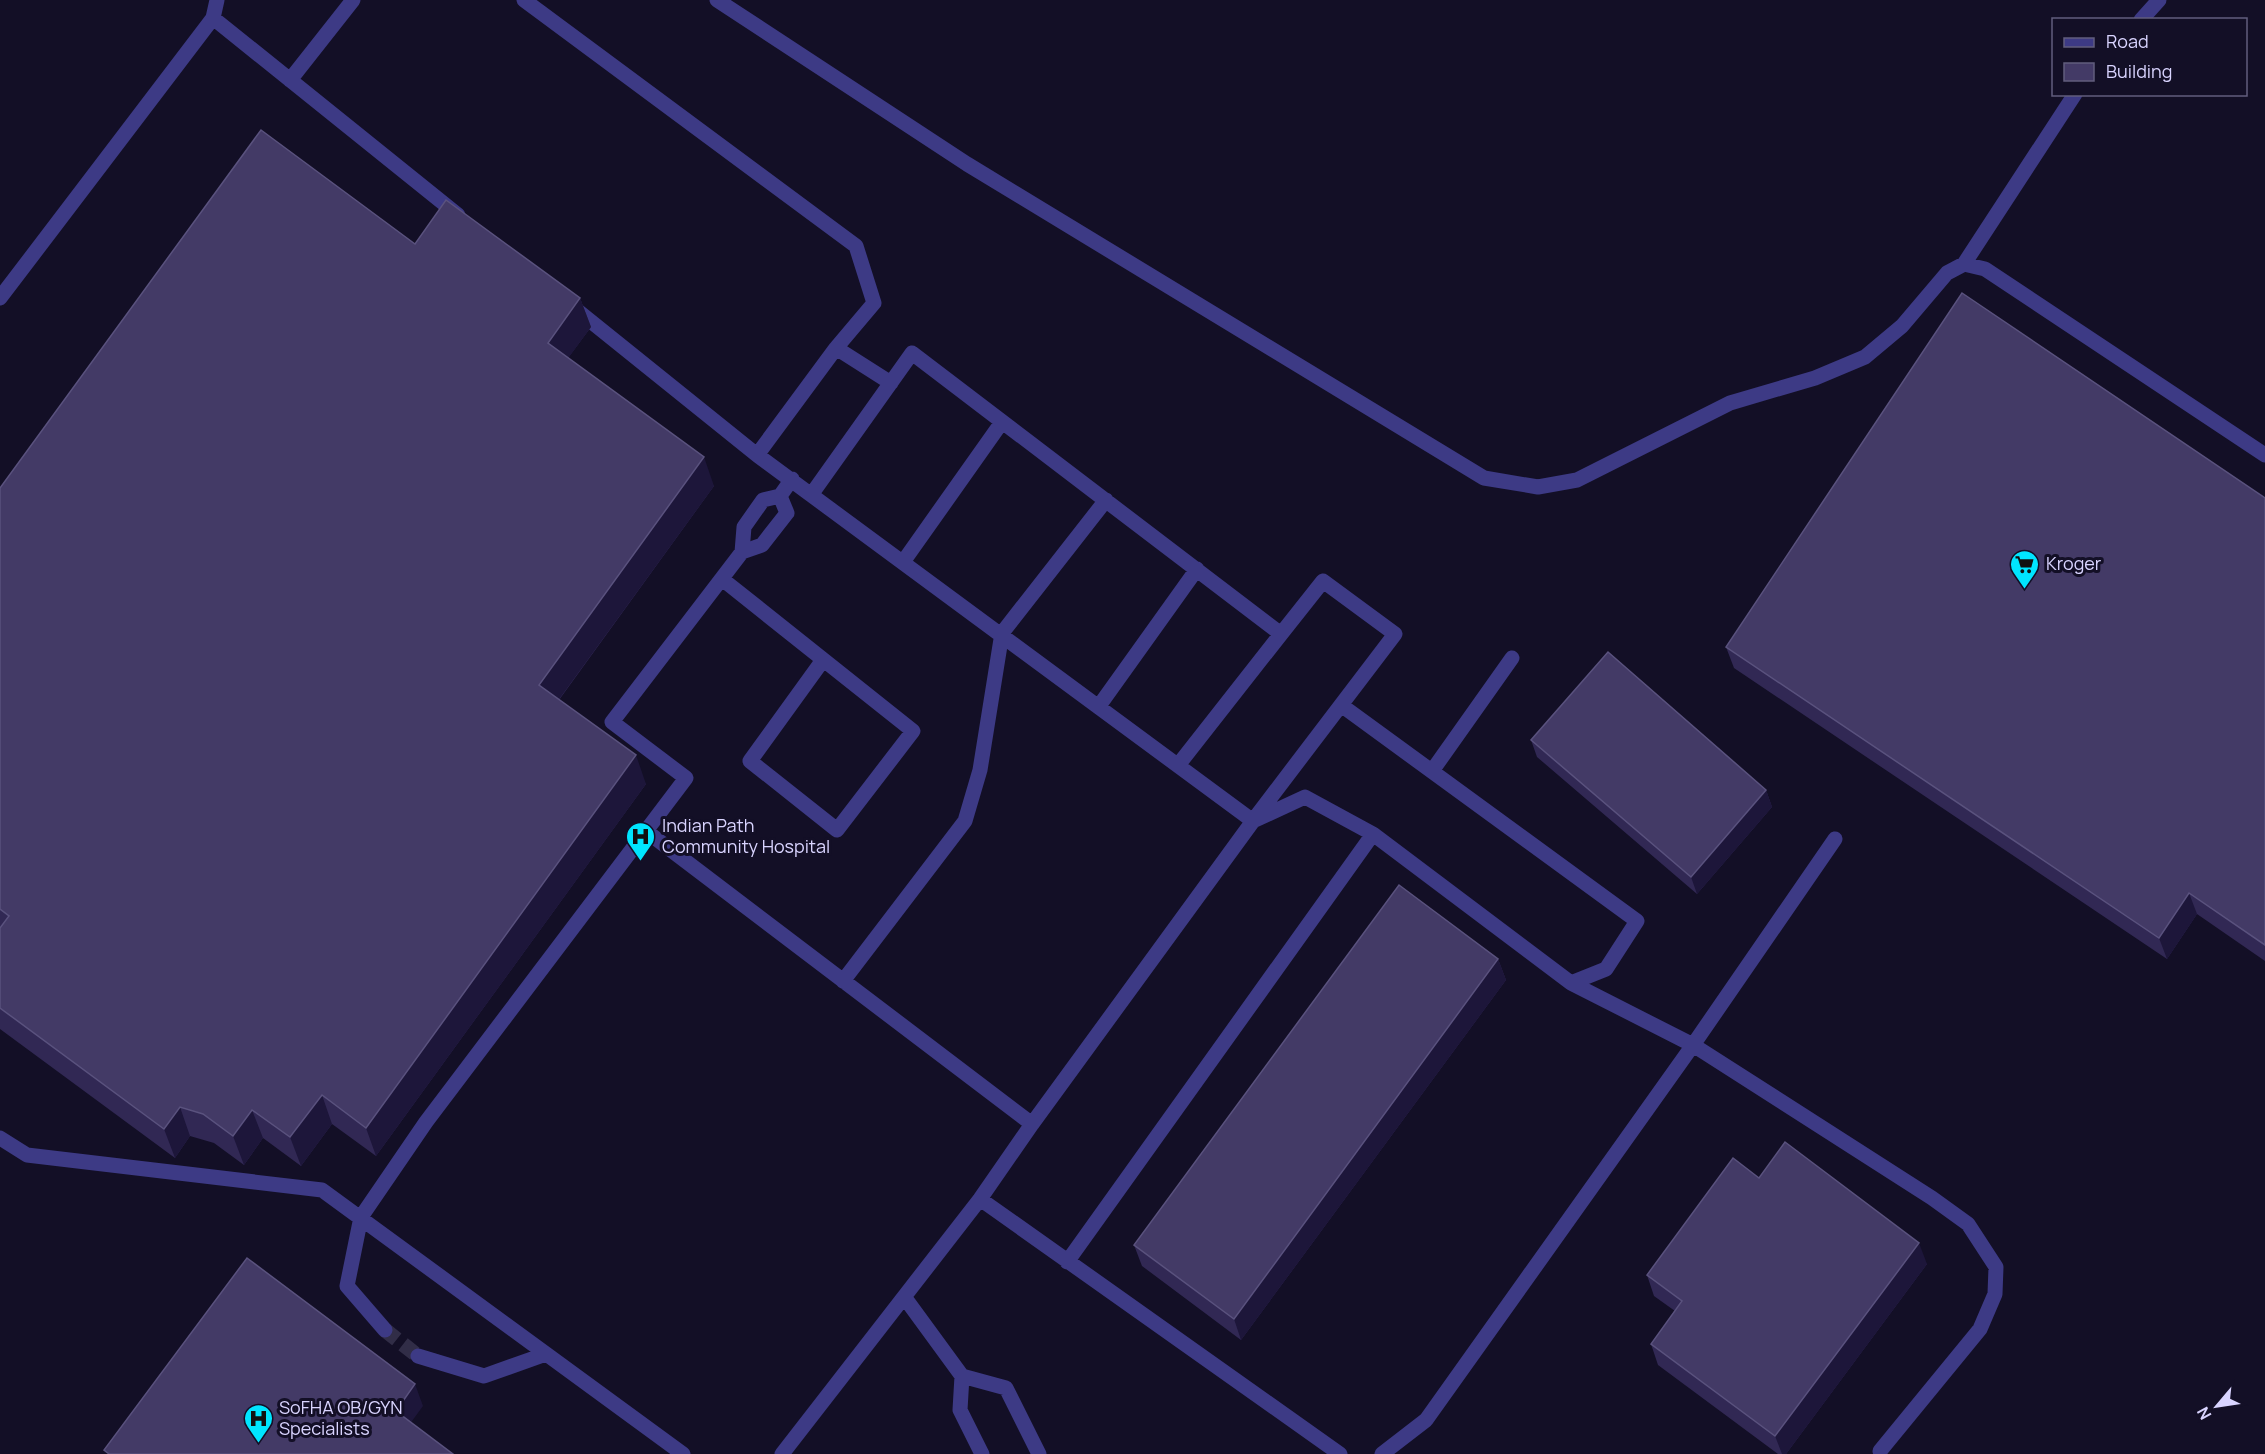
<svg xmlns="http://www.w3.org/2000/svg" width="2265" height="1454" viewBox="0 0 2265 1454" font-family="Manrope,sans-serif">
  <rect width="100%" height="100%" fill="#130f26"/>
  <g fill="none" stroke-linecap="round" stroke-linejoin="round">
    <path stroke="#312d47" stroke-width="15" stroke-dasharray="15 8" stroke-linecap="butt" d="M385 1330 418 1356"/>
    <path stroke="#3d3a85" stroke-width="15" d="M217 0 213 18 458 215
      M524 0 856 246 874 303 836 348 757 455
      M717 0 967 164 1484 478 1538 487 1577 480 1730 403 1815 378 1865 357 1902 326 1947 273 1964 264 1985 269 2265 455
      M2141 20 2159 0
      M290 80 353 0
      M1964 264 2075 94
      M0 298 213 18
      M573 307 757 455 1253 821 1032 1124 980 1199 782 1454
      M836 348 891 383
      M811 495 912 353 1281 634 1179 764
      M742 552 762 545 787 513 780 496
      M903 562 1002 422
      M722 579 913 731 837 830 750 761 823 660
      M1341 705 1637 921 1606 969 1571 983
      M1099 706 1197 569
      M1432 771 1512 658
      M1255 818 1395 634 1323 581 1281 634
      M646 831 1032 1124
      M1373 834 1571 983 1693 1045 1426 1420 1382 1454
      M1835 839 1693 1045 1932 1198 1968 1224 1996 1267 1995 1294 1980 1329 1880 1451
      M843 981 965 821 980 770 1002 633 1106 500
      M0 1138 27 1155 322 1190 683 1454
      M980 1199 1340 1454
      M1067 1262 1373 834 1305 797 1253 821
      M905 1298 962 1376 960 1410 982 1454
      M385 1330 347 1286 361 1217 426 1122 686 778 612 722 742 552 744 527 763 500 780 496 792 479
      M418 1356 484 1376 546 1354
      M962 1376 1006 1388 1039 1454"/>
  </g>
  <path fill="#312854" d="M415 244 580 298 591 327 568 358 714 486 559 700 646 784 376 1156 332 1124 301 1166 263 1138 244 1165 214 1143 190 1136 175 1158 0 1029V488Z
    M2265 498V961L2197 914 2167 959 1734 668 1726 647Z
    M1531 740 1766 790 1772 807 1697 894 1537 757Z
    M1498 959 1506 980 1241 1340 1142 1266 1134 1245Z
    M1759 1178 1927 1264 1786 1454H1778L1658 1365 1651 1344 1675 1311 1654 1296 1647 1275Z"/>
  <path fill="#1d163a" d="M580 298 591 327 558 372 548 343Z
    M704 457 714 486 549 713 539 685Z
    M636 755 646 784 376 1156 366 1128Z
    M1766 790 1772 807 1697 894 1691 877Z
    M2189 893 2197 914 2167 959 2159 938Z
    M1498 959 1506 980 1241 1340 1234 1319Z
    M322 1095 332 1124 301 1166 290 1137Z
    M180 1107 190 1136 175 1158 164 1129Z
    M252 1110 263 1138 244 1165 233 1136Z
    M1919 1243 1927 1264 1786 1454H1782L1775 1436Z
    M415 1384 423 1406 404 1432 396 1411Z"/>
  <path fill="#433a66" stroke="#5a527e" stroke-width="1.5" d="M261 130 415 244 446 200 580 298 548 343 704 457 539 685 636 755 366 1128 322 1095 290 1137 252 1110 233 1136 203 1114 180 1107 164 1129 0 1008V928L9 916 0 909V488Z
    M1962 293 2265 498V945L2189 893 2159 938 1726 647Z
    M1608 652 1766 790 1691 877 1531 740Z
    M1399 885 1498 959 1234 1319 1134 1245Z
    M1785 1142 1919 1243 1775 1436 1651 1344 1682 1301 1647 1275 1733 1158 1759 1178Z
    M247 1258 415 1384 396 1411 453 1454H109L104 1450Z"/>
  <defs>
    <symbol id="supermarket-pin" viewBox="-11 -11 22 30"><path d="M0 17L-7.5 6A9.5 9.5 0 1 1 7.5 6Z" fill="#00e5ff" stroke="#130f26"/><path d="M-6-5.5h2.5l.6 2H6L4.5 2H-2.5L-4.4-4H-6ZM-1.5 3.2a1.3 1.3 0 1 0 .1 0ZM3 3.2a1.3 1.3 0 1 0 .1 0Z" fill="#111"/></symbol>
    <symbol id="hospital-pin" viewBox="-11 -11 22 30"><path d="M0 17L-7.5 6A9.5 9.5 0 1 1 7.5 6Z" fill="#00e5ff" stroke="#130f26"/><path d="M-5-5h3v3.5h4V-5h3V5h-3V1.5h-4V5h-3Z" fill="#111"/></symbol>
  </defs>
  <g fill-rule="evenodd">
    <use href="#supermarket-pin" x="2008" y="548" width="33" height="45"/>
    <use href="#hospital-pin" x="624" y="820" width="33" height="45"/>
    <use href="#hospital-pin" x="242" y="1402" width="33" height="45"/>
  </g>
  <g text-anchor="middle" stroke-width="6" stroke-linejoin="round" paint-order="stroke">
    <g font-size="18" fill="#d9d4ff" stroke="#130f26" text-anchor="start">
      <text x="2046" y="570">Kroger</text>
      <text x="662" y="832">Indian Path<tspan x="662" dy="21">Community Hospital</tspan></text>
      <text x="279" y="1414">SoFHA OB/GYN<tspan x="279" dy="21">Specialists</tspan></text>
    </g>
  </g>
  <rect x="2052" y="18" width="195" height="78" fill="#130f26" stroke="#625e7d" stroke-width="1.5"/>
  <rect x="2064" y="38" width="30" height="9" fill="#3d3a85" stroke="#625e7d" stroke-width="1.5"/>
  <text x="2106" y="48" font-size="18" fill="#d9d4ff">Road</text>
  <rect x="2064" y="63" width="30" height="18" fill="#433a66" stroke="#625e7d" stroke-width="1.5"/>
  <text x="2106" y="78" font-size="18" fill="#d9d4ff">Building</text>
  <g transform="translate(2217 1406) rotate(241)" stroke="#130f26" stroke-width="4.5" paint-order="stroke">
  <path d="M0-4.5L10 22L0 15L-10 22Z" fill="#d9d4ff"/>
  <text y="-9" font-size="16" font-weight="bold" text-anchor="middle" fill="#d9d4ff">N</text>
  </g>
</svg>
